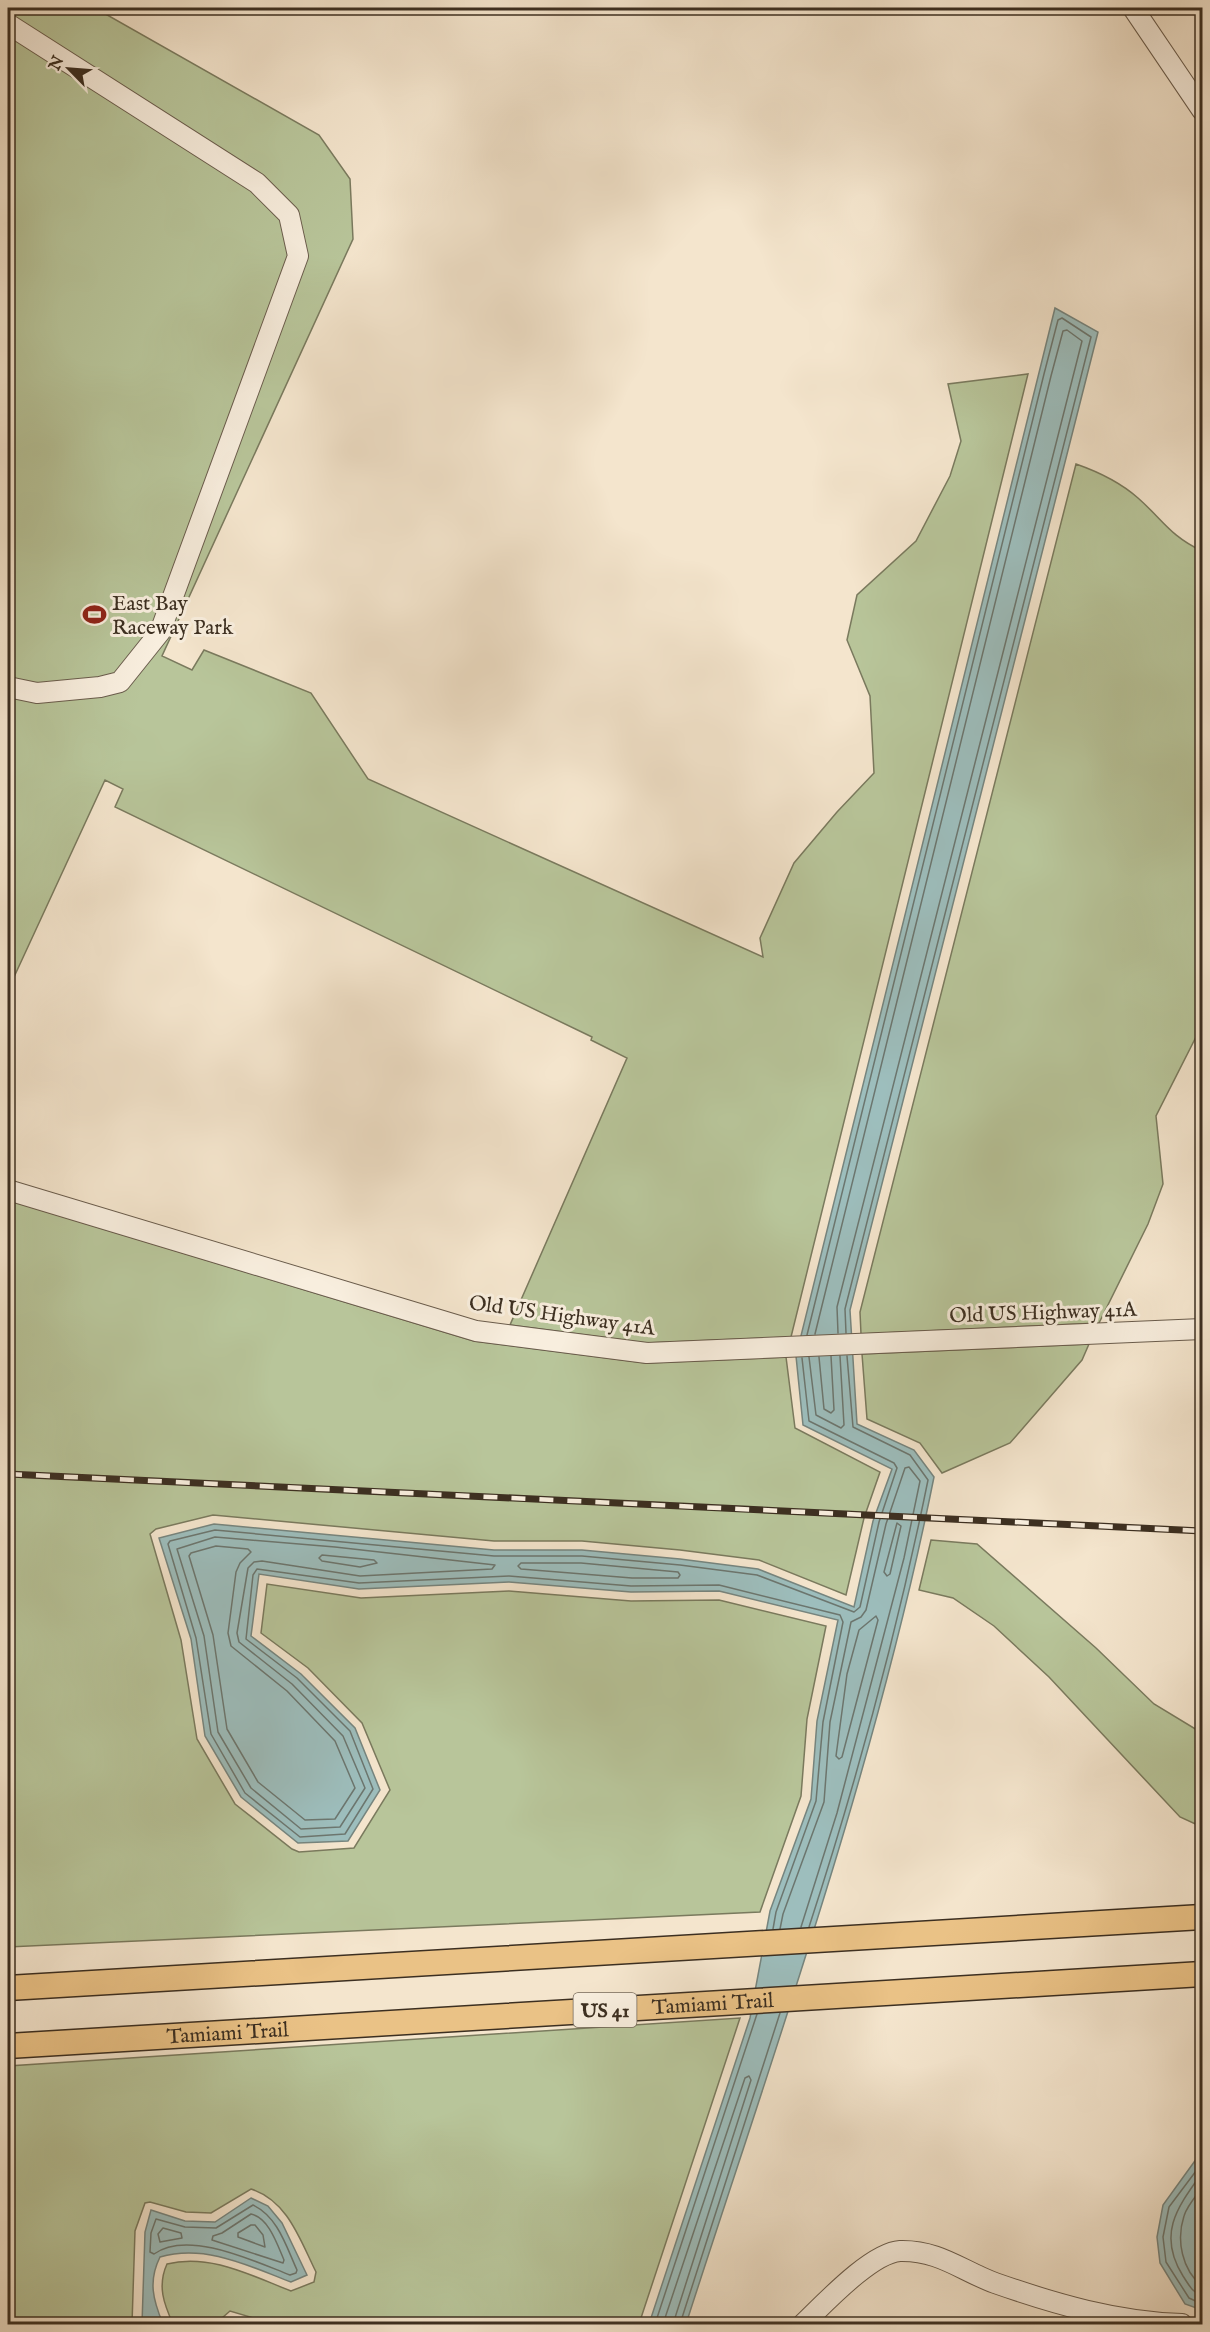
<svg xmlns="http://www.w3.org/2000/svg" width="1210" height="2332" viewBox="0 0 1210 2332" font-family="'IM FELL English',serif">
  <rect width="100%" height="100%" fill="#f4e5cd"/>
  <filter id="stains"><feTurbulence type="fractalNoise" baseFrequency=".00333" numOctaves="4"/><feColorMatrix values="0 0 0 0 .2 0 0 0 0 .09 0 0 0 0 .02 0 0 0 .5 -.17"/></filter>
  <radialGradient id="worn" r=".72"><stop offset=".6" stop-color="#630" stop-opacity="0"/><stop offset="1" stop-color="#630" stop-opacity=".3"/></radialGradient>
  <path fill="#b8c59a" stroke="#7a7a5e" stroke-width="1.5" d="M8 8H95L319 135 350 179 353 239 162 656 192 670 204 650 311 693 368 779 763 957 760 938 794 863 837 812 874 773 870 696 847 640 857 595 916 541 950 476 961 441 948 384 1028 374 791 1337 646 1343 510 1325 627 1058 591 1040 592 1037 115 807 123 789 105 780 8 990Z
    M1076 464C1096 471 1121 483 1138 498 1163 520 1170 536 1202 551V1025L1156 1116 1163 1184 1148 1224 1099 1323 861 1334 860 1312Z
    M8 1200 474 1341 646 1363 786 1357 795 1428 880 1472 864 1518 846 1595 759 1560 680 1550 582 1541H494L213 1515 156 1529 150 1534 181 1640 197 1739 235 1804 292 1849 299 1852 354 1848 390 1790 362 1723 308 1668 261 1633 267 1584 361 1598 509 1591 631 1601 719 1600 826 1626 807 1719 801 1796 760 1912 8 1947Z
    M1089 1344 1082 1360 1010 1443 942 1473 920 1443 867 1419 862 1354Z
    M931 1540 977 1544 1096 1648 1154 1704 1202 1733V1827L1180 1817 1049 1677 994 1626 953 1598 919 1590Z
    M740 2018 639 2324H274L230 2311 215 2324H173C164 2304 157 2286 167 2264 210 2253 252 2276 291 2291L314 2282 316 2272C300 2240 288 2201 251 2189L211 2213 186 2212 150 2202 145 2203 135 2231 132 2324H8V2066Z"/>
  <path fill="#9dbebd" stroke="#76857f" stroke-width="1.5" d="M1055 308 1098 332 850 1310 857 1424 914 1450 934 1477C876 1766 776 2045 686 2324H649L750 2018 770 1911 811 1799 817 1721 838 1620 719 1591 631 1592 509 1582 359 1589 259 1574 251 1636 301 1674 355 1728 380 1790 348 1841 298 1843 241 1797 205 1736 191 1639 159 1538 214 1524 494 1550H582L680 1559 758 1569 854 1607 873 1521 892 1469 803 1425 796 1356Z
    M1202 2157V2310L1185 2304 1160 2263 1157 2237 1163 2205 1197 2158Z
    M251 2198 268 2206 282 2223 307 2275 291 2282C249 2266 206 2244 160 2257 148 2281 153 2300 163 2324H142L145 2232 151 2210 185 2221 215 2222Z"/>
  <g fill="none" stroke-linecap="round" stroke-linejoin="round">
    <path stroke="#6c766f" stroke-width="1.5" d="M815 1334 1051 376 1063 331 1067 330 1082 341 837 1307 838 1333
      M807 1335 1044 374 1058 320 1062 318 1091 337 845 1309 846 1333
      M809 1357 816 1415 841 1428 844 1425 840 1356
      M819 1357 824 1409 831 1413 834 1410 831 1356
      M897 1523 901 1526 890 1574 887 1576 884 1572Z
      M215 1537 335 1547 495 1565 492 1569 360 1576 262 1561 254 1562 248 1568 237 1633 239 1642 292 1684 343 1736 365 1788 340 1827 301 1829 251 1788 218 1732 204 1636 177 1549Z
      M216 1546 248 1549 251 1552 240 1563 236 1572 228 1633 231 1646 287 1691 335 1741 355 1788 335 1819 305 1820 258 1782 227 1729 213 1635 189 1556 191 1553Z
      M322 1555 374 1560 377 1563 360 1567 322 1561 319 1558Z
      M521 1563H581L678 1572 680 1575 678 1578H632L521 1569 518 1566Z
      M876 1616 878 1620 842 1757 839 1759 836 1756 847 1674 859 1630Z
      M809 1927C856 1783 898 1628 928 1480L910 1455 853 1427 847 1356
      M773 1929 776 1912 816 1801 823 1722 843 1622 840 1615 719 1585 631 1586 509 1576 359 1583 257 1569 253 1575 246 1639 297 1678 350 1731 373 1789 345 1834 300 1837 245 1793 211 1734 196 1638 168 1544 170 1541 215 1530 494 1556H582L680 1565 757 1575 854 1612 860 1607 879 1522 897 1468 894 1463 809 1421 802 1358
      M780 1929 783 1914 824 1802 830 1722 851 1622 861 1617 866 1610 886 1524 905 1468 909 1467 920 1481 904 1558 837 1813 801 1927
      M1202 2163 1169 2207 1163 2237 1166 2262 1189 2298 1202 2304
      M1202 2173C1177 2208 1157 2234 1183 2276 1189 2285 1192 2292 1202 2296
      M1202 2188C1196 2196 1187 2206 1184 2216 1176 2240 1182 2270 1202 2286
      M253 2205C278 2217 286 2246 297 2270L296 2273 290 2275C256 2262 188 2229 154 2254L150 2252 151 2233 156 2219 185 2227 216 2228Z
      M251 2214C269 2218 277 2244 284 2260L283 2263 212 2240 213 2236 222 2233Z
      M251 2225H255L263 2235 265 2247 238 2237V2233Z
      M163 2228 181 2233 182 2238 160 2242 158 2234Z
      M655 2324 757 2014
      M663 2324 745 2078 749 2076 751 2080 673 2324
      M680 2324 780 2013"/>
    <defs>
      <path id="minor" d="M1133 8 1202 110
        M8 24 257 183 289 215 298 256 160 632 120 682 100 687 37 693 8 687
        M8 1190 476 1331 647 1353 1202 1329
        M803 2324C824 2304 871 2253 900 2251 939 2250 962 2271 995 2283 1055 2304 1117 2322 1182 2324"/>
      <g id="major">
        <path d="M8 1988 1202 1917"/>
        <path id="s1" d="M8 2046 1202 1974"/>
      </g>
    </defs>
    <use href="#minor" stroke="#6a5c4c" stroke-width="22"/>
    <use href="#major" stroke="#3c2f21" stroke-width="27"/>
    <use href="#minor" stroke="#f8eede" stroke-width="20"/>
    <use href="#major" stroke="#eac286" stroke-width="24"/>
    <defs>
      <path id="rail" d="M8 1474 1202 1531"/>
    </defs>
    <use href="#rail" stroke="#3c2f21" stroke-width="7"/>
    <use href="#rail" stroke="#f8eede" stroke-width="4.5" stroke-dasharray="14" stroke-linecap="butt"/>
  </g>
  <defs>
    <symbol id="stadium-bare" viewBox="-9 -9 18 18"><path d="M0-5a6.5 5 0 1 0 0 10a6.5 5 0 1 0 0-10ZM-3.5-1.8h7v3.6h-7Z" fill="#8f2418" stroke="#f8eede" stroke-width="2.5" paint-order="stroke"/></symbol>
  </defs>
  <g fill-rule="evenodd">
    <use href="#stadium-bare" x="78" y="598" width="33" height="33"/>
  </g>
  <g text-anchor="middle" stroke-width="6" stroke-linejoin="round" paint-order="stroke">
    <rect fill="#f8eede" stroke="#74685a" stroke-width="1.5" x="573.5" y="1993" width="63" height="34" rx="4.5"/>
    <g font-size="20" font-weight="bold" fill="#3c2f21">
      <text x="605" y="2017">US 41</text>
    </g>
    <g font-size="21" fill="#3c2f21" stroke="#f8eede" text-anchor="start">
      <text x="112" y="610">East Bay<tspan x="112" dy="24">Raceway Park</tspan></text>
    </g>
    <g font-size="21" fill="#3c2f21" stroke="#f8eede">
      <text transform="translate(1043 1312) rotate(-2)" y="7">Old US Highway 41A</text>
      <text transform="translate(562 1315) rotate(8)" y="7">Old US Highway 41A</text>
      <text dy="7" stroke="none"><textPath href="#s1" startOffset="706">Tamiami Trail</textPath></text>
      <text dy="7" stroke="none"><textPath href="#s1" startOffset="220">Tamiami Trail</textPath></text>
    </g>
  </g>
  <rect width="1210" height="2332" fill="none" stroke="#f4e5cd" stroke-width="30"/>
  <rect x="9" y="9" width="1192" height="2314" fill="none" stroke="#3c2f21" stroke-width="3"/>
  <rect x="15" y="15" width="1180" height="2302" fill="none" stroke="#3c2f21" stroke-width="1.5"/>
  <g transform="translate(69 69) rotate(295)" stroke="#f8eede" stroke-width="4.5" paint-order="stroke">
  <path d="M0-4.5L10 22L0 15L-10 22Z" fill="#3c2f21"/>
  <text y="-9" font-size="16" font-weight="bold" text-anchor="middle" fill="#3c2f21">N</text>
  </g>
  <rect width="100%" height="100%" filter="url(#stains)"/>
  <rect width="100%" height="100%" fill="url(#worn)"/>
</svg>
